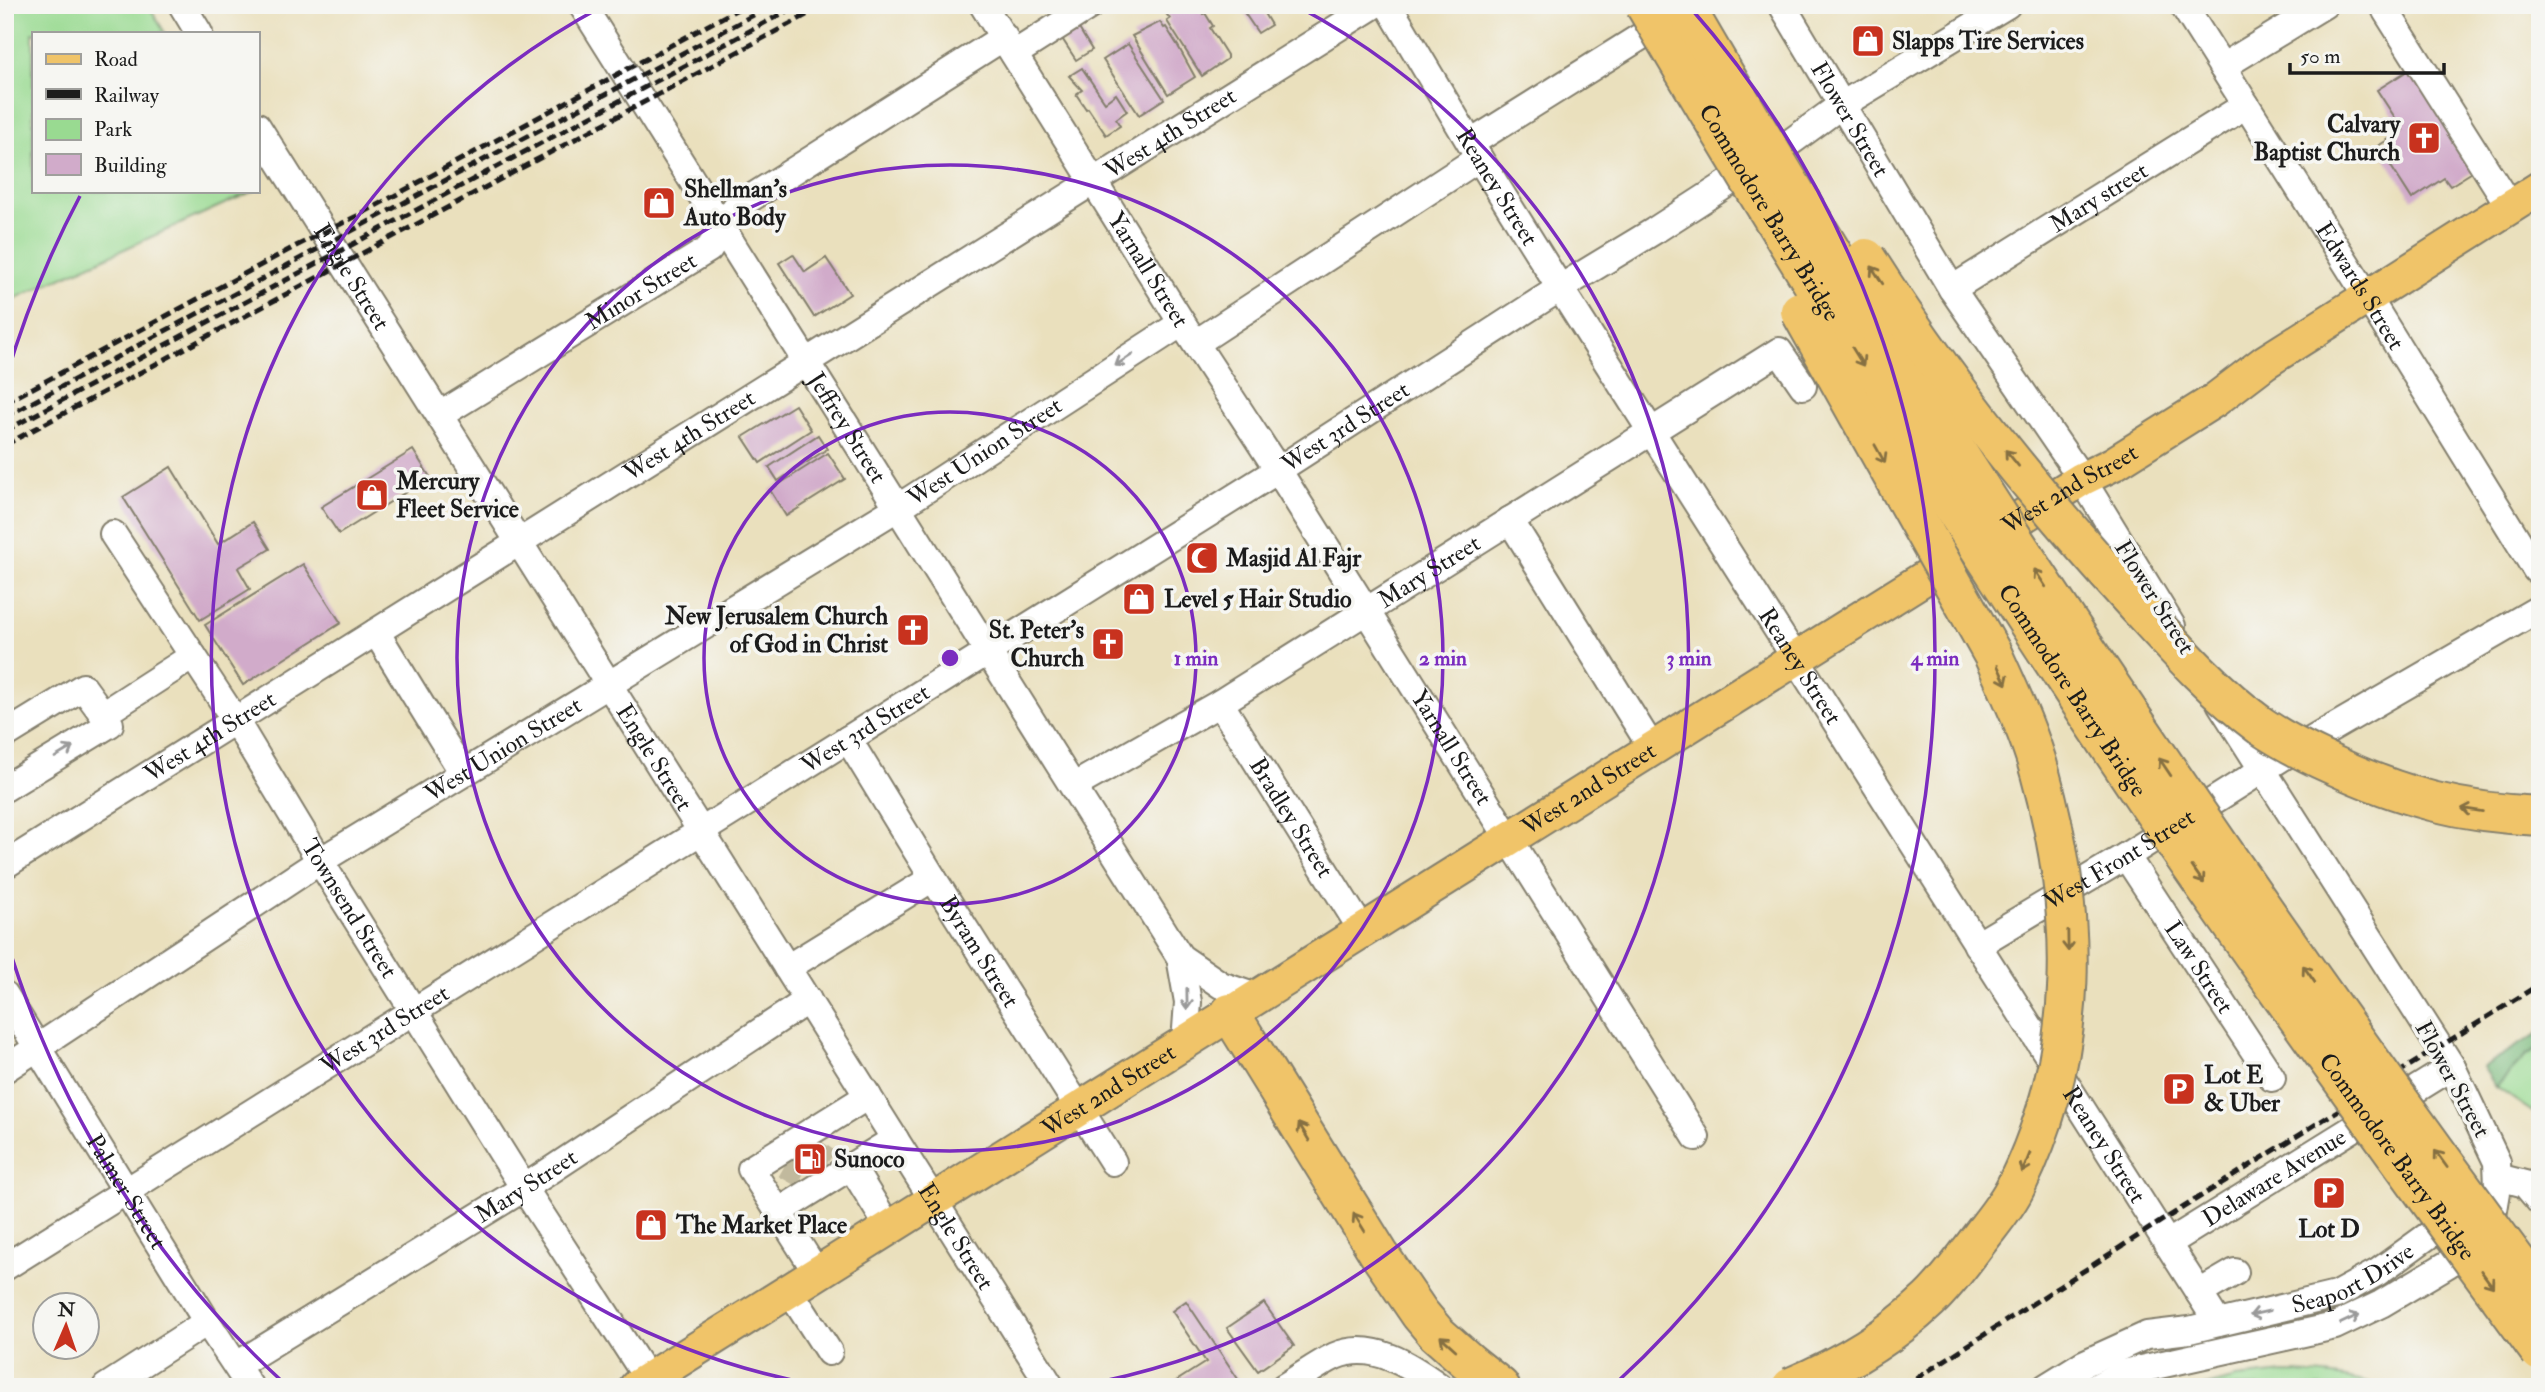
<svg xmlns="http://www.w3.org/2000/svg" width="2545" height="1392" viewBox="0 0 2545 1392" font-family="'IM FELL Double Pica',serif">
  <rect width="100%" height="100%" fill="#f6f6f2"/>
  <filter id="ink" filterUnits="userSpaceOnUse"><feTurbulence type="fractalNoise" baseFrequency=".0143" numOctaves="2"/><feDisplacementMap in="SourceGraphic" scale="14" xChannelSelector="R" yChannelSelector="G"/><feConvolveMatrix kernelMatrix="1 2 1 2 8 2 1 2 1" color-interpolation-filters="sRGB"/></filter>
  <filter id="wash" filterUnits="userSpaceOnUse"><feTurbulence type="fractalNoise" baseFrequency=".00686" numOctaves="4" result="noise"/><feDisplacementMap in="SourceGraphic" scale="28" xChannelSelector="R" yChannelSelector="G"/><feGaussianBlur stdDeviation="1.57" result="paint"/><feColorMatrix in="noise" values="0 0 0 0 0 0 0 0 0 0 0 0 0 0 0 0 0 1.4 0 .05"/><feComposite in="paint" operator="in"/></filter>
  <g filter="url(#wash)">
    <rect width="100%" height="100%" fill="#eae0bd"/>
    <path fill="#99da91" stroke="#5a7b56" stroke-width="2" d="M5 5H148L165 33H33V191H253L5 303Z
      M2540 1048V1117L2496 1087 2527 1055Z
      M2284 1373C2317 1373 2349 1376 2380 1387H2203L2236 1378Z"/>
    <path fill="#7aba7b" stroke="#4b6b4c" stroke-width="2" d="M2540 1032V1048L2527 1055 2496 1087 2483 1067Z"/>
    <g id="blocks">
      <path fill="#d1abca" d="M1191 5H1197L1203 14 1205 13 1213 26 1210 28 1227 55V59L1202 76 1167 21 1170 19 1165 12 1176 6 1180 12Z
        M1239 5H1259L1271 25 1258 33Z
        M1160 22 1164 28 1166 27 1178 46 1195 77 1168 94 1132 36Z
        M1078 27 1092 50 1076 60 1061 37Z
        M1128 44 1164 99 1139 115 1103 60Z
        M1082 68 1105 102 1116 94 1127 111 1116 119 1120 126 1106 135 1088 108 1086 109 1076 94 1082 90 1069 76Z
        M2412 68 2474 171 2450 186 2444 178 2412 199 2378 146 2403 130 2377 90Z
        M793 254 805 272 826 258 850 294 814 317 779 263Z
        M795 405 811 430 760 463 743 437Z
        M818 435 827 449 778 481 769 467Z
        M413 450 430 477 339 534 321 507Z
        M828 453 845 479 786 516 770 490Z
        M171 467 218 544 253 522 270 549 238 568 250 589 200 620 123 497Z
        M303 564 341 623 243 685 205 625Z
        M1186 1301 1240 1382 1233 1387H1167L1206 1362 1172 1311Z
        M1264 1303 1294 1346 1258 1371 1227 1328Z"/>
    </g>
  </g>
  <g filter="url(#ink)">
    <use href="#blocks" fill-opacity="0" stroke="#837e6c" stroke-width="2"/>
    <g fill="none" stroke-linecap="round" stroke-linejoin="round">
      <path stroke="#c1b99d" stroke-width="26" stroke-dasharray="26 13" stroke-linecap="butt" d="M808 1148 828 1162
        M785 1165 803 1175"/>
      <defs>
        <g id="minor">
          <path d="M182 5 199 33"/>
          <path id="s1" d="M582 5 1180 957 1221 985 1256 997"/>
          <path id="s2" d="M983 5 1182 323 1278 470 1696 1137"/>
          <path id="s3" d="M1388 5 1479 158 1560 288 2218 1323"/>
          <path id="s4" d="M1782 5 1952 289 2082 479 2172 626"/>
          <path id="s5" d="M2183 5 2367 296 2536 570"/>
          <path d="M2386 11 2510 207"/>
          <path d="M1014 54 1091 5"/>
          <path d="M2222 67 2324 5"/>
          <path id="s6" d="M257 126 1051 1387"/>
          <path d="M1471 143 1672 17"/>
          <path id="s7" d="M1952 289 2246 105"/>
          <path d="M1196 343 1479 158"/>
          <path id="s8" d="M440 415 709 249 735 208 1004 37"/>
          <path d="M1510 520 1652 748"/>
          <path id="s9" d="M113 534 235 720 320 861 524 1188 653 1387"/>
          <path d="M376 632 463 773"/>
          <path id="s10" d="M1220 703 1362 930"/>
          <path d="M103 714 193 656"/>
          <path d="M5 735 83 687 110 724 5 788"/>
          <path id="s11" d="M848 739 933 878 1113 1162"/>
          <path id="s12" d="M1074 786 1220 703 1779 351 1803 386"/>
          <path id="s13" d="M2126 856 2272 1078"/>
          <path id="s14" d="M5 865 1374 5"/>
          <path id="s15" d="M1977 945 2126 856 2286 755 2540 608"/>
          <path d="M1180 957 1188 1002 1185 1042"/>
          <path d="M787 968 933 878"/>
          <path id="s16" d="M5 995 207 1322 250 1387"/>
          <path id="s17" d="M5 1069 320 861 899 507 1182 323"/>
          <path d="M851 1166 889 1228"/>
          <path d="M2498 1177 2525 1184 2540 1202"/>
          <path d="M778 1212 895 1139"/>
          <path id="s18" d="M2167 1244 2452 1067"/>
          <path id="s19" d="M5 1267 1278 470 1560 288 1654 231 1784 147 1840 106 2007 5"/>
          <path d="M817 1273 751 1169 868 1096"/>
          <path d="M789 1290 829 1352"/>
          <path d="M2199 1293 2235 1272"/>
          <path id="s20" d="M237 1365 524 1188 808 1000"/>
          <path d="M106 1387 207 1322"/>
          <path d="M1284 1387C1301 1377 1318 1364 1335 1356 1373 1340 1411 1366 1440 1387"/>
          <path id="s21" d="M2046 1387 2083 1364 2147 1335 2189 1330 2336 1295 2378 1272 2458 1214"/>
          <path d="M2096 1387 2123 1373 2335 1326 2381 1304 2448 1264 2478 1237 2493 1216 2498 1186 2497 1162 2452 1067 2220 703"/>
        </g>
        <g id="major">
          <path id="s22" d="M636 1387 2082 479 2113 464 2215 400 2265 362 2540 188"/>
        </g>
        <path id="highway" d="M1230 1013 1379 1254 1420 1314 1436 1333 1470 1363 1500 1387"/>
      </defs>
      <use href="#minor" stroke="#837e6c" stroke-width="30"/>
      <use href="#major" stroke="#837e6c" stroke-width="37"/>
      <use href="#highway" stroke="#837e6c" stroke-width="42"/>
      <use href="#minor" stroke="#fff" stroke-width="26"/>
      <use href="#major" stroke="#f0c469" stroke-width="33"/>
      <use href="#highway" stroke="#f0c469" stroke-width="38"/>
      <path stroke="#1c1c1c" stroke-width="5" stroke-dasharray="10 5" stroke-linecap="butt" d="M5 403 296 246 357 216 745 5
        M5 417 772 5
        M5 431 798 5
        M5 445 825 5
        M1903 1387 2155 1225 2540 984"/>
      <defs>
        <g id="highway-bridge">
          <path id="s23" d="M1645 5C1810 285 1983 561 2166 830 2287 1006 2413 1179 2540 1352"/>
          <path d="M1684 5C1943 452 2233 879 2540 1293"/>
          <path d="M1866 258C1942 378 2033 492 2129 597 2171 643 2211 689 2261 726 2283 741 2307 753 2331 764 2402 797 2461 813 2540 816"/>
          <path d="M1791 1387C1841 1366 1890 1337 1929 1300 1948 1282 1964 1259 1980 1238 1992 1222 2007 1205 2016 1186 2082 1052 2079 914 2040 773 2029 732 2010 693 1993 655L1800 311"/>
        </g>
      </defs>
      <use href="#highway-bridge" stroke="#837e6c" stroke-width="42" stroke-linecap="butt"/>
      <use href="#highway-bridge" stroke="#f0c469" stroke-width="38"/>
    </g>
    <defs><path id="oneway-shaft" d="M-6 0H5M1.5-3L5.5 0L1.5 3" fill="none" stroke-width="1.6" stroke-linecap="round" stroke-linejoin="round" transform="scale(1.75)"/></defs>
    <g stroke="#867042">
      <use href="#oneway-shaft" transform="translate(1877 275) rotate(-123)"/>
      <use href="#oneway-shaft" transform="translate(1858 357) rotate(58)"/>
      <use href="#oneway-shaft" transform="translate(1880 454) rotate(61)"/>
      <use href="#oneway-shaft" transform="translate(2012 458) rotate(-129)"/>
      <use href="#oneway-shaft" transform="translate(2040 578) rotate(-123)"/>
      <use href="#oneway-shaft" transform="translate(2002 675) rotate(65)"/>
      <use href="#oneway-shaft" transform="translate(2165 767) rotate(-124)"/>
      <use href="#oneway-shaft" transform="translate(2472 810) rotate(-171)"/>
      <use href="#oneway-shaft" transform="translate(2198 875) rotate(55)"/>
      <use href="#oneway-shaft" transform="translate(2068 941) rotate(89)"/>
      <use href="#oneway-shaft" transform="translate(2309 974) rotate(-125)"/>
      <use href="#oneway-shaft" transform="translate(1304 1132) rotate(-121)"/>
      <use href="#oneway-shaft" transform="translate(2441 1159) rotate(-126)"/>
      <use href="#oneway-shaft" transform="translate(2026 1163) rotate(112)"/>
      <use href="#oneway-shaft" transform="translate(1359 1222) rotate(-122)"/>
      <use href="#oneway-shaft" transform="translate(2487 1279) rotate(54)"/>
      <use href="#oneway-shaft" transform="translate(1448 1343) rotate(-138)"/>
    </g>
    <g stroke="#999">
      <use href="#oneway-shaft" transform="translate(1124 360) rotate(147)"/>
      <use href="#oneway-shaft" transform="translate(64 752) rotate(-31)"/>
      <use href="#oneway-shaft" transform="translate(1187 999) rotate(89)"/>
      <use href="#oneway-shaft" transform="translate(2260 1313) rotate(167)"/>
      <use href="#oneway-shaft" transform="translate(2350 1319) rotate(-25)"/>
    </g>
  </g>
  <g fill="none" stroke="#7b2cbf" stroke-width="3.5">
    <circle cx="950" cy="658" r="246"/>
    <circle cx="950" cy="658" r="493"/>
    <path d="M822 1386A739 739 0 0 1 603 6M1297 6A739 739 0 0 1 1078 1386"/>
    <path d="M285 1384A985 985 0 0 1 6 938M6 378A985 985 0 0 1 80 196M1688 5A985 985 0 0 1 1615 1384"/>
  </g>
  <defs>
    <symbol id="shop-square" viewBox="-11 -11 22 22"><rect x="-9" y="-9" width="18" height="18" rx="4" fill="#c8321e" stroke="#f6f6f2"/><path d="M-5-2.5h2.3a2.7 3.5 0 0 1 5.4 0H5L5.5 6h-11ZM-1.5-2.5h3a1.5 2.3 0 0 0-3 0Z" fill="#fff"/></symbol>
    <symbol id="church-square" viewBox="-11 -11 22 22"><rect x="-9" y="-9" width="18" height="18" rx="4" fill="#c8321e" stroke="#f6f6f2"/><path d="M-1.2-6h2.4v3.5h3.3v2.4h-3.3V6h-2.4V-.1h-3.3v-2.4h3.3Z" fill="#fff"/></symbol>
    <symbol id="mosque-square" viewBox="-11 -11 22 22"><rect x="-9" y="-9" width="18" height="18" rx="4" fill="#c8321e" stroke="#f6f6f2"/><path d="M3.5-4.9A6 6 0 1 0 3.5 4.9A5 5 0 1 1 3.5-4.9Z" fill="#fff"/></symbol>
    <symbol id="parking-square" viewBox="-11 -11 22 22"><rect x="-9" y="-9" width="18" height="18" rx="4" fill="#c8321e" stroke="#f6f6f2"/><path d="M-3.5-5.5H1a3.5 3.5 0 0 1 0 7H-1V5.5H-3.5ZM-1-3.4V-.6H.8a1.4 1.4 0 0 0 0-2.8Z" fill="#fff"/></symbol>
    <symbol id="fuel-square" viewBox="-11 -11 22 22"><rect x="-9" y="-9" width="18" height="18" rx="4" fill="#c8321e" stroke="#f6f6f2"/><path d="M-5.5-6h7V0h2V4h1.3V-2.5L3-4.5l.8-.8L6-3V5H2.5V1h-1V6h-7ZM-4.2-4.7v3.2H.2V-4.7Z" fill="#fff"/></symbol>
  </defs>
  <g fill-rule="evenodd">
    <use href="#shop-square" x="1849" y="22" width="38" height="38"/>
    <use href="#church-square" x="2405" y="119" width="38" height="38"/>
    <use href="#shop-square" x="640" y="184" width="38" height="38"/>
    <use href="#shop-square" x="353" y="476" width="38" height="38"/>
    <use href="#mosque-square" x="1183" y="539" width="38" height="38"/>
    <use href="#shop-square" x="1120" y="580" width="38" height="38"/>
    <use href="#church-square" x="894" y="611" width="38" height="38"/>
    <use href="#church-square" x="1089" y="625" width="38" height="38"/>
    <use href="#parking-square" x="2160" y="1070" width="38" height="38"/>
    <use href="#fuel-square" x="791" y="1140" width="38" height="38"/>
    <use href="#parking-square" x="2310" y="1174" width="38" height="38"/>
    <use href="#shop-square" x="632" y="1206" width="38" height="38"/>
  </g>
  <g text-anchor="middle" stroke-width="7" stroke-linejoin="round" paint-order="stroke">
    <g font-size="24" font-weight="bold" fill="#1c1c1c" stroke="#f6f6f2" text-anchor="start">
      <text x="1892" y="49">Slapps Tire Services</text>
      <text x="2400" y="132" text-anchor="end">Calvary<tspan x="2400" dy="28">Baptist Church</tspan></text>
      <text x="684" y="197">Shellman's<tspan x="684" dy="28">Auto Body</tspan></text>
      <text x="396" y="489">Mercury<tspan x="396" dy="28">Fleet Service</tspan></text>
      <text x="1226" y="566">Masjid Al Fajr</text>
      <text x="1164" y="607">Level 5 Hair Studio</text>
      <text x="888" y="624" text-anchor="end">New Jerusalem Church<tspan x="888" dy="28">of God in Christ</tspan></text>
      <text x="1084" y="638" text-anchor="end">St. Peter's<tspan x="1084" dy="28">Church</tspan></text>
      <text x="2204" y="1083">Lot E<tspan x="2204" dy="28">&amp; Uber</tspan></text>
      <text x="834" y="1167">Sunoco</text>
      <text x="676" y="1233">The Market Place</text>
      <text x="2329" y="1237" text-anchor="middle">Lot D</text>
    </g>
    <g font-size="24" fill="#1c1c1c" stroke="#f6f6f2">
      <text dy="8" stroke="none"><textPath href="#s4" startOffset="133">Flower Street</textPath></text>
      <text dy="8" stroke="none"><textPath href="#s14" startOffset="1376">West 4th Street</textPath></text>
      <text dy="8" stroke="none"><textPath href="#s3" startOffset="212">Reaney Street</textPath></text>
      <text dy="8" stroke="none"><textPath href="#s7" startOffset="173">Mary street</textPath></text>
      <text dy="8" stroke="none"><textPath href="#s23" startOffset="242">Commodore Barry Bridge</textPath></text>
      <text dy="8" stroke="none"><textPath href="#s2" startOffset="312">Yarnall Street</textPath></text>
      <text dy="8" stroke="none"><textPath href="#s6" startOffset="178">Engle Street</textPath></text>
      <text dy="8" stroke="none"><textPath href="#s5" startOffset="332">Edwards Street</textPath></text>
      <text dy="8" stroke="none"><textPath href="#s8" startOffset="236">Minor Street</textPath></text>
      <text dy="8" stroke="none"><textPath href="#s19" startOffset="1582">West 3rd Street</textPath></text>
      <text dy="8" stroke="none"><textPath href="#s1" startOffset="499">Jeffrey Street</textPath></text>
      <text dy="8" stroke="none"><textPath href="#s14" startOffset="808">West 4th Street</textPath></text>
      <text dy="8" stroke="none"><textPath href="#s17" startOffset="1158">West Union Street</textPath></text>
      <text dy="8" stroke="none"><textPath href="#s22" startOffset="1692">West 2nd Street</textPath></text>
      <text dy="8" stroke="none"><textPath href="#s12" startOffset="415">Mary Street</textPath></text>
      <text transform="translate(2155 597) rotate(58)" y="8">Flower Street</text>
      <text dy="8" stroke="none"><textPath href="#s3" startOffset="779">Reaney Street</textPath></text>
      <text dy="8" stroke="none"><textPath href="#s23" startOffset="808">Commodore Barry Bridge</textPath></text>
      <text dy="8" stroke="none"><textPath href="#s19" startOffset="1015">West 3rd Street</textPath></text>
      <text dy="8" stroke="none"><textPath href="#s14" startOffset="242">West 4th Street</textPath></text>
      <text dy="8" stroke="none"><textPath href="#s17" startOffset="592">West Union Street</textPath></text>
      <text dy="8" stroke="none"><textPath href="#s2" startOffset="878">Yarnall Street</textPath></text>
      <text dy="8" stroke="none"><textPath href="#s6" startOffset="746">Engle Street</textPath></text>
      <text dy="8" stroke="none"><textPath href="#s22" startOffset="1125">West 2nd Street</textPath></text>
      <text dy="8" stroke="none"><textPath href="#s10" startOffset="135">Bradley Street</textPath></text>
      <text dy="8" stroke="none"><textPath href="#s15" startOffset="166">West Front Street</textPath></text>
      <text dy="8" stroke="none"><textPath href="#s9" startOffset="443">Townsend Street</textPath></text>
      <text dy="8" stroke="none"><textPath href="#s11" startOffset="250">Byram Street</textPath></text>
      <text dy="8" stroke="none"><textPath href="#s13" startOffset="133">Law Street</textPath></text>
      <text dy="8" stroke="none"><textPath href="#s19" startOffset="448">West 3rd Street</textPath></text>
      <text transform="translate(2453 1079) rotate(61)" y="8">Flower Street</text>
      <text dy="8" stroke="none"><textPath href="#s22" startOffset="558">West 2nd Street</textPath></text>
      <text dy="8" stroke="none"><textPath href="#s3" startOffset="1346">Reaney Street</textPath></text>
      <text dy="8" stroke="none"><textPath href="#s23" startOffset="1376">Commodore Barry Bridge</textPath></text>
      <text dy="8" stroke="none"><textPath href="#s18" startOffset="126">Delaware Avenue</textPath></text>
      <text dy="8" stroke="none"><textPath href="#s20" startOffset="340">Mary Street</textPath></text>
      <text dy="8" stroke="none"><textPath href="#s16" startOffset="231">Palmer Street</textPath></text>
      <text dy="8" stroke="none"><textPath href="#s6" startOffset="1312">Engle Street</textPath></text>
      <text dy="8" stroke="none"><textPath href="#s21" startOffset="329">Seaport Drive</textPath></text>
    </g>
  </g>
  <circle cx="950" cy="658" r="10" fill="#7b2cbf" stroke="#f6f6f2" stroke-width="3.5"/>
  <g font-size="21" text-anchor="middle" font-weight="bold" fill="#7b2cbf" stroke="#f6f6f2" stroke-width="7" stroke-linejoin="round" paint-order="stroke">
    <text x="1196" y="665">1 min</text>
    <text x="1443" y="665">2 min</text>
    <text x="1689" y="665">3 min</text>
    <text x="1935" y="665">4 min</text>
  </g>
  <rect width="2545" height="1392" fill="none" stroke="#f6f6f2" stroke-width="28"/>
  <rect x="32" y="32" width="228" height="161" fill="#f6f6f2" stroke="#9f9f9c" stroke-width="2"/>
  <rect x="46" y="54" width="35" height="10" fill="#f0c469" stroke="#9f9f9c" stroke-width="2"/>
  <text x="94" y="66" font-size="21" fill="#1c1c1c">Road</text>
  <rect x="46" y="89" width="35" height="10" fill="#1c1c1c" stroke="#9f9f9c" stroke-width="2"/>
  <text x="94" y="102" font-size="21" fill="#1c1c1c">Railway</text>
  <rect x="46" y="119" width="35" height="21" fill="#99da91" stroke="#9f9f9c" stroke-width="2"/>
  <text x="94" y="136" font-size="21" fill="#1c1c1c">Park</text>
  <rect x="46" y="154" width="35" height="21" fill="#d1abca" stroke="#9f9f9c" stroke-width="2"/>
  <text x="94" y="172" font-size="21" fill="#1c1c1c">Building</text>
  <g transform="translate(66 1326) rotate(2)"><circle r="33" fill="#f6f6f2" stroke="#9f9f9c" stroke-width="2"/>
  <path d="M0-5L12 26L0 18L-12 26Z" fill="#c8321e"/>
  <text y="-10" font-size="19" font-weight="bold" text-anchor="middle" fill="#1c1c1c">N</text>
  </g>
  <path d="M2290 63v10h154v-10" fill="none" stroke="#1c1c1c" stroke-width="3.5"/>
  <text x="2300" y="63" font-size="21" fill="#1c1c1c" stroke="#f6f6f2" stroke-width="5" paint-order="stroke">50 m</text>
</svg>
